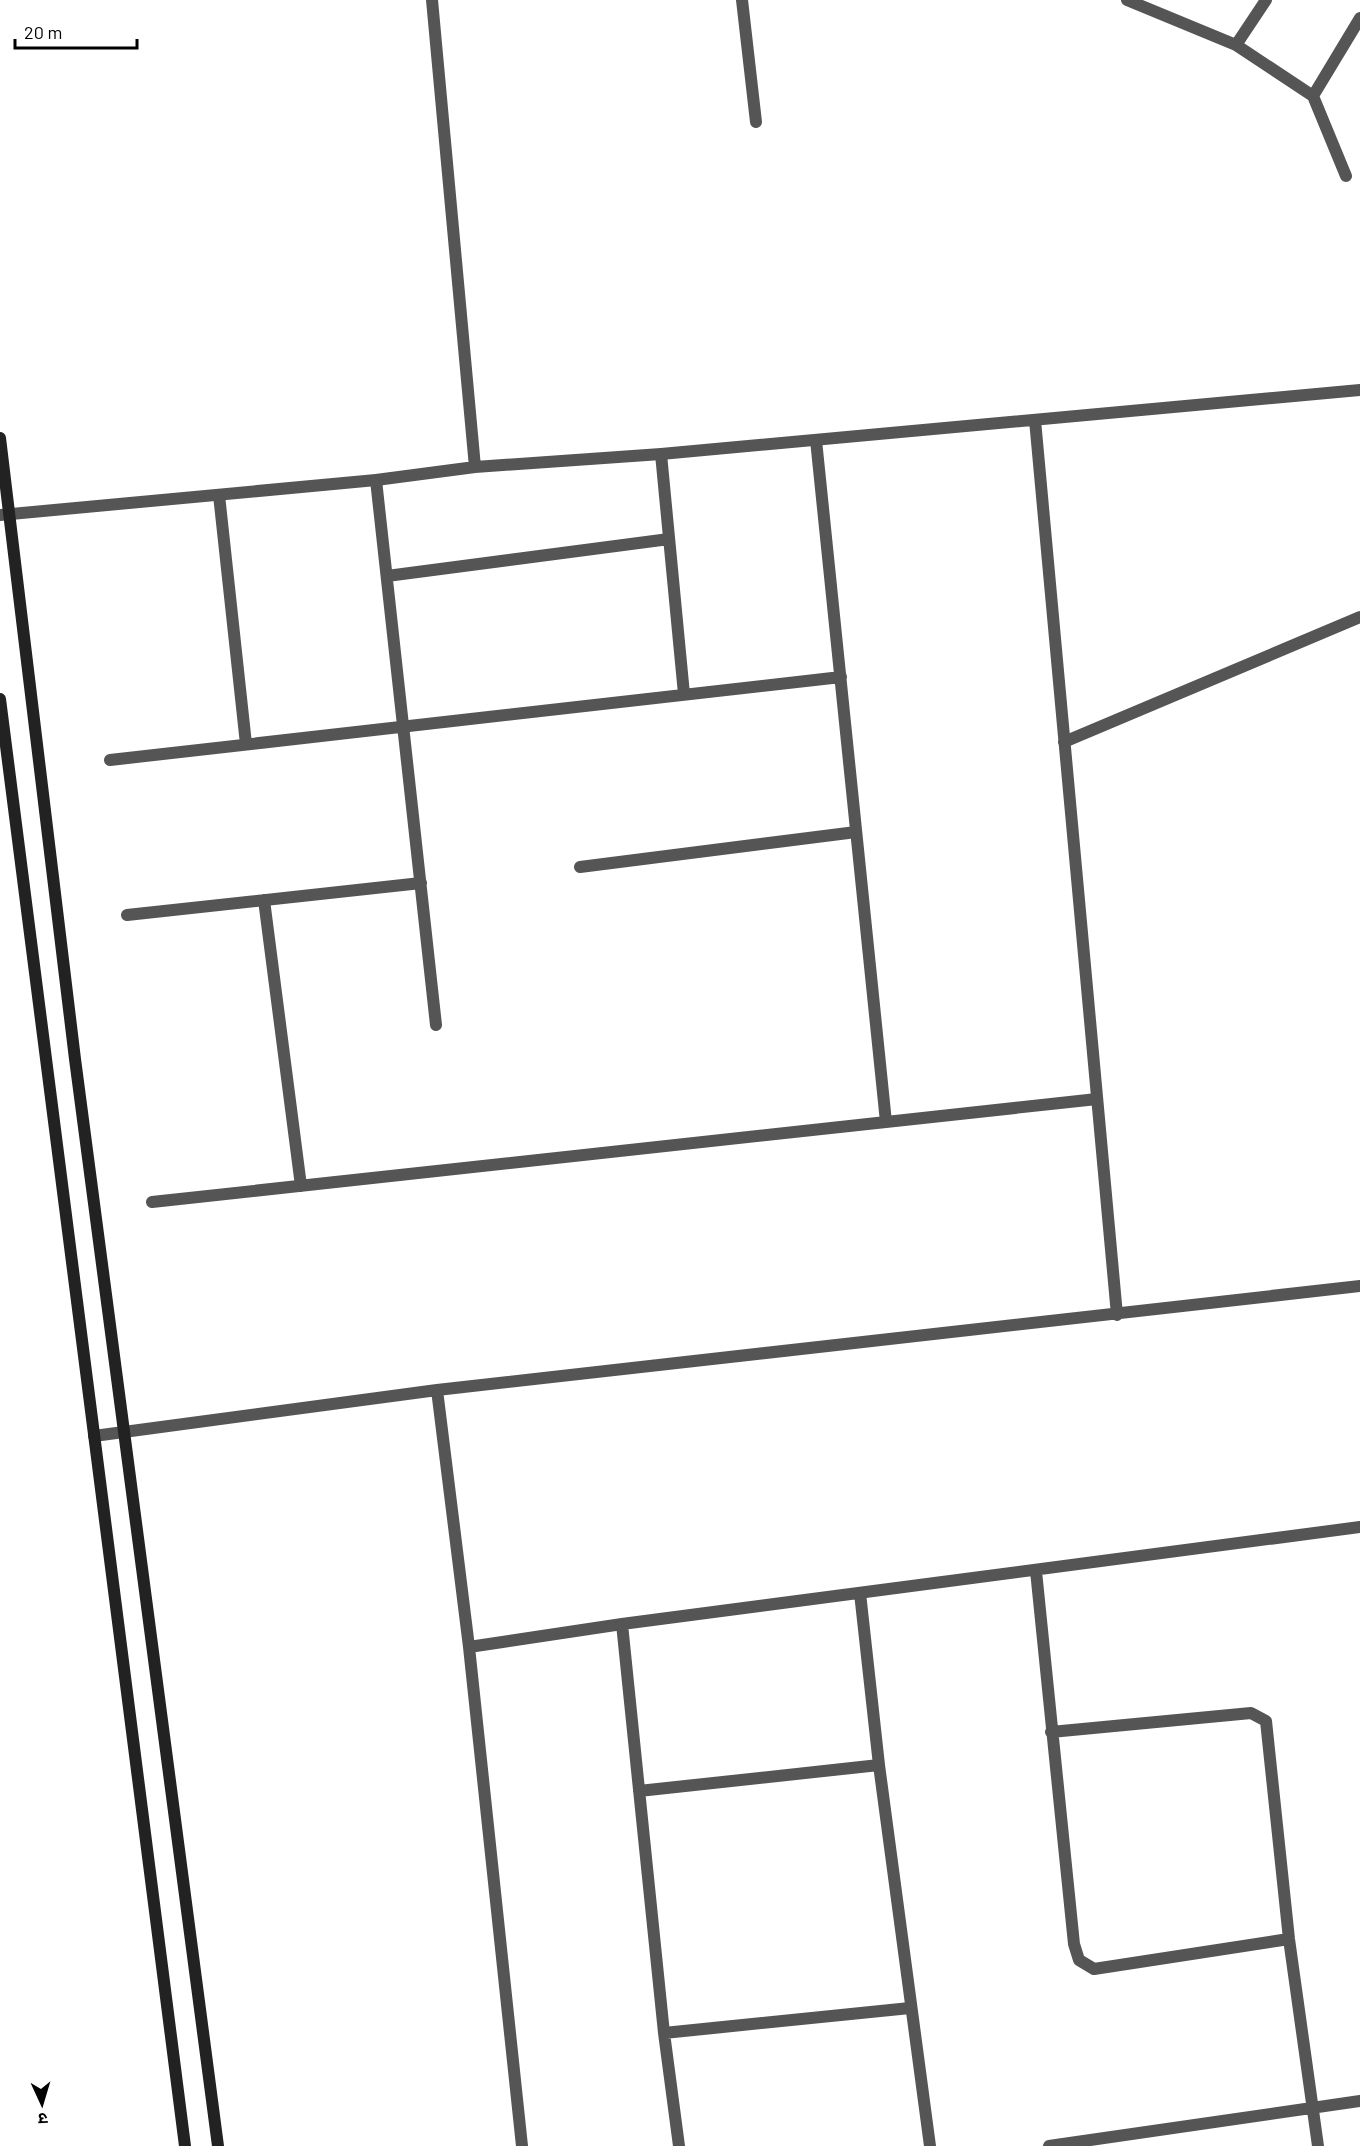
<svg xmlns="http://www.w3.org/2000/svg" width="1360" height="2146" viewBox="0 0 1360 2146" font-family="Barlow,'Noto Sans Devanagari',sans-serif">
  <rect width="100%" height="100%" fill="#fff"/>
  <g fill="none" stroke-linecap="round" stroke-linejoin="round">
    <path stroke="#555" stroke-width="12" d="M816 440 886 1122
      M661 454 684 694
      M376 480 436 1025
      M219 495 246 744
      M387 576 669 539
      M110 760 841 677
      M580 867 856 832
      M264 900 301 1186
      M127 915 421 883
      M152 1202 1097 1099"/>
    <path stroke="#555" stroke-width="12" d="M432 0 475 467
      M742 0 756 122
      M1127 0 1236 45 1313 96 1346 176
      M1236 45 1266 0
      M1313 96 1360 18
      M1035 420 1117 1315
      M0 515 376 480 475 467 661 454 1360 390
      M1064 742 1360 617
      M437 1390 469 1647 522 2146
      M94 1436 437 1390 1360 1286
      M1036 1571 1074 1944 1079 1960 1094 1969 1289 1939
      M860 1593 879 1765 930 2146
      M622 1624 664 2033 679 2146
      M469 1647 622 1624 1360 1527
      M1051 1732 1251 1713 1266 1721 1289 1939 1318 2146
      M639 1791 879 1765
      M664 2033 910 2008
      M1049 2146 1360 2101"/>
    <path stroke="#222" stroke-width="12" d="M0 438 75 1059 218 2146
      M0 699 185 2146"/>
  </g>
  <g transform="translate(42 2104) rotate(176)" stroke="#ffffff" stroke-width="4.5" paint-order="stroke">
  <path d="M0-4.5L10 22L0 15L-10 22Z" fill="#000000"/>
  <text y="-9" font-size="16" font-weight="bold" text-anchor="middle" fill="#000000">उ</text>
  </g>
  <path d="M15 39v9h122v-9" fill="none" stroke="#000000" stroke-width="3"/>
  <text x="24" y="39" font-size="18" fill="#000000" stroke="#ffffff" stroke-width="4.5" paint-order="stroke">20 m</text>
</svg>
